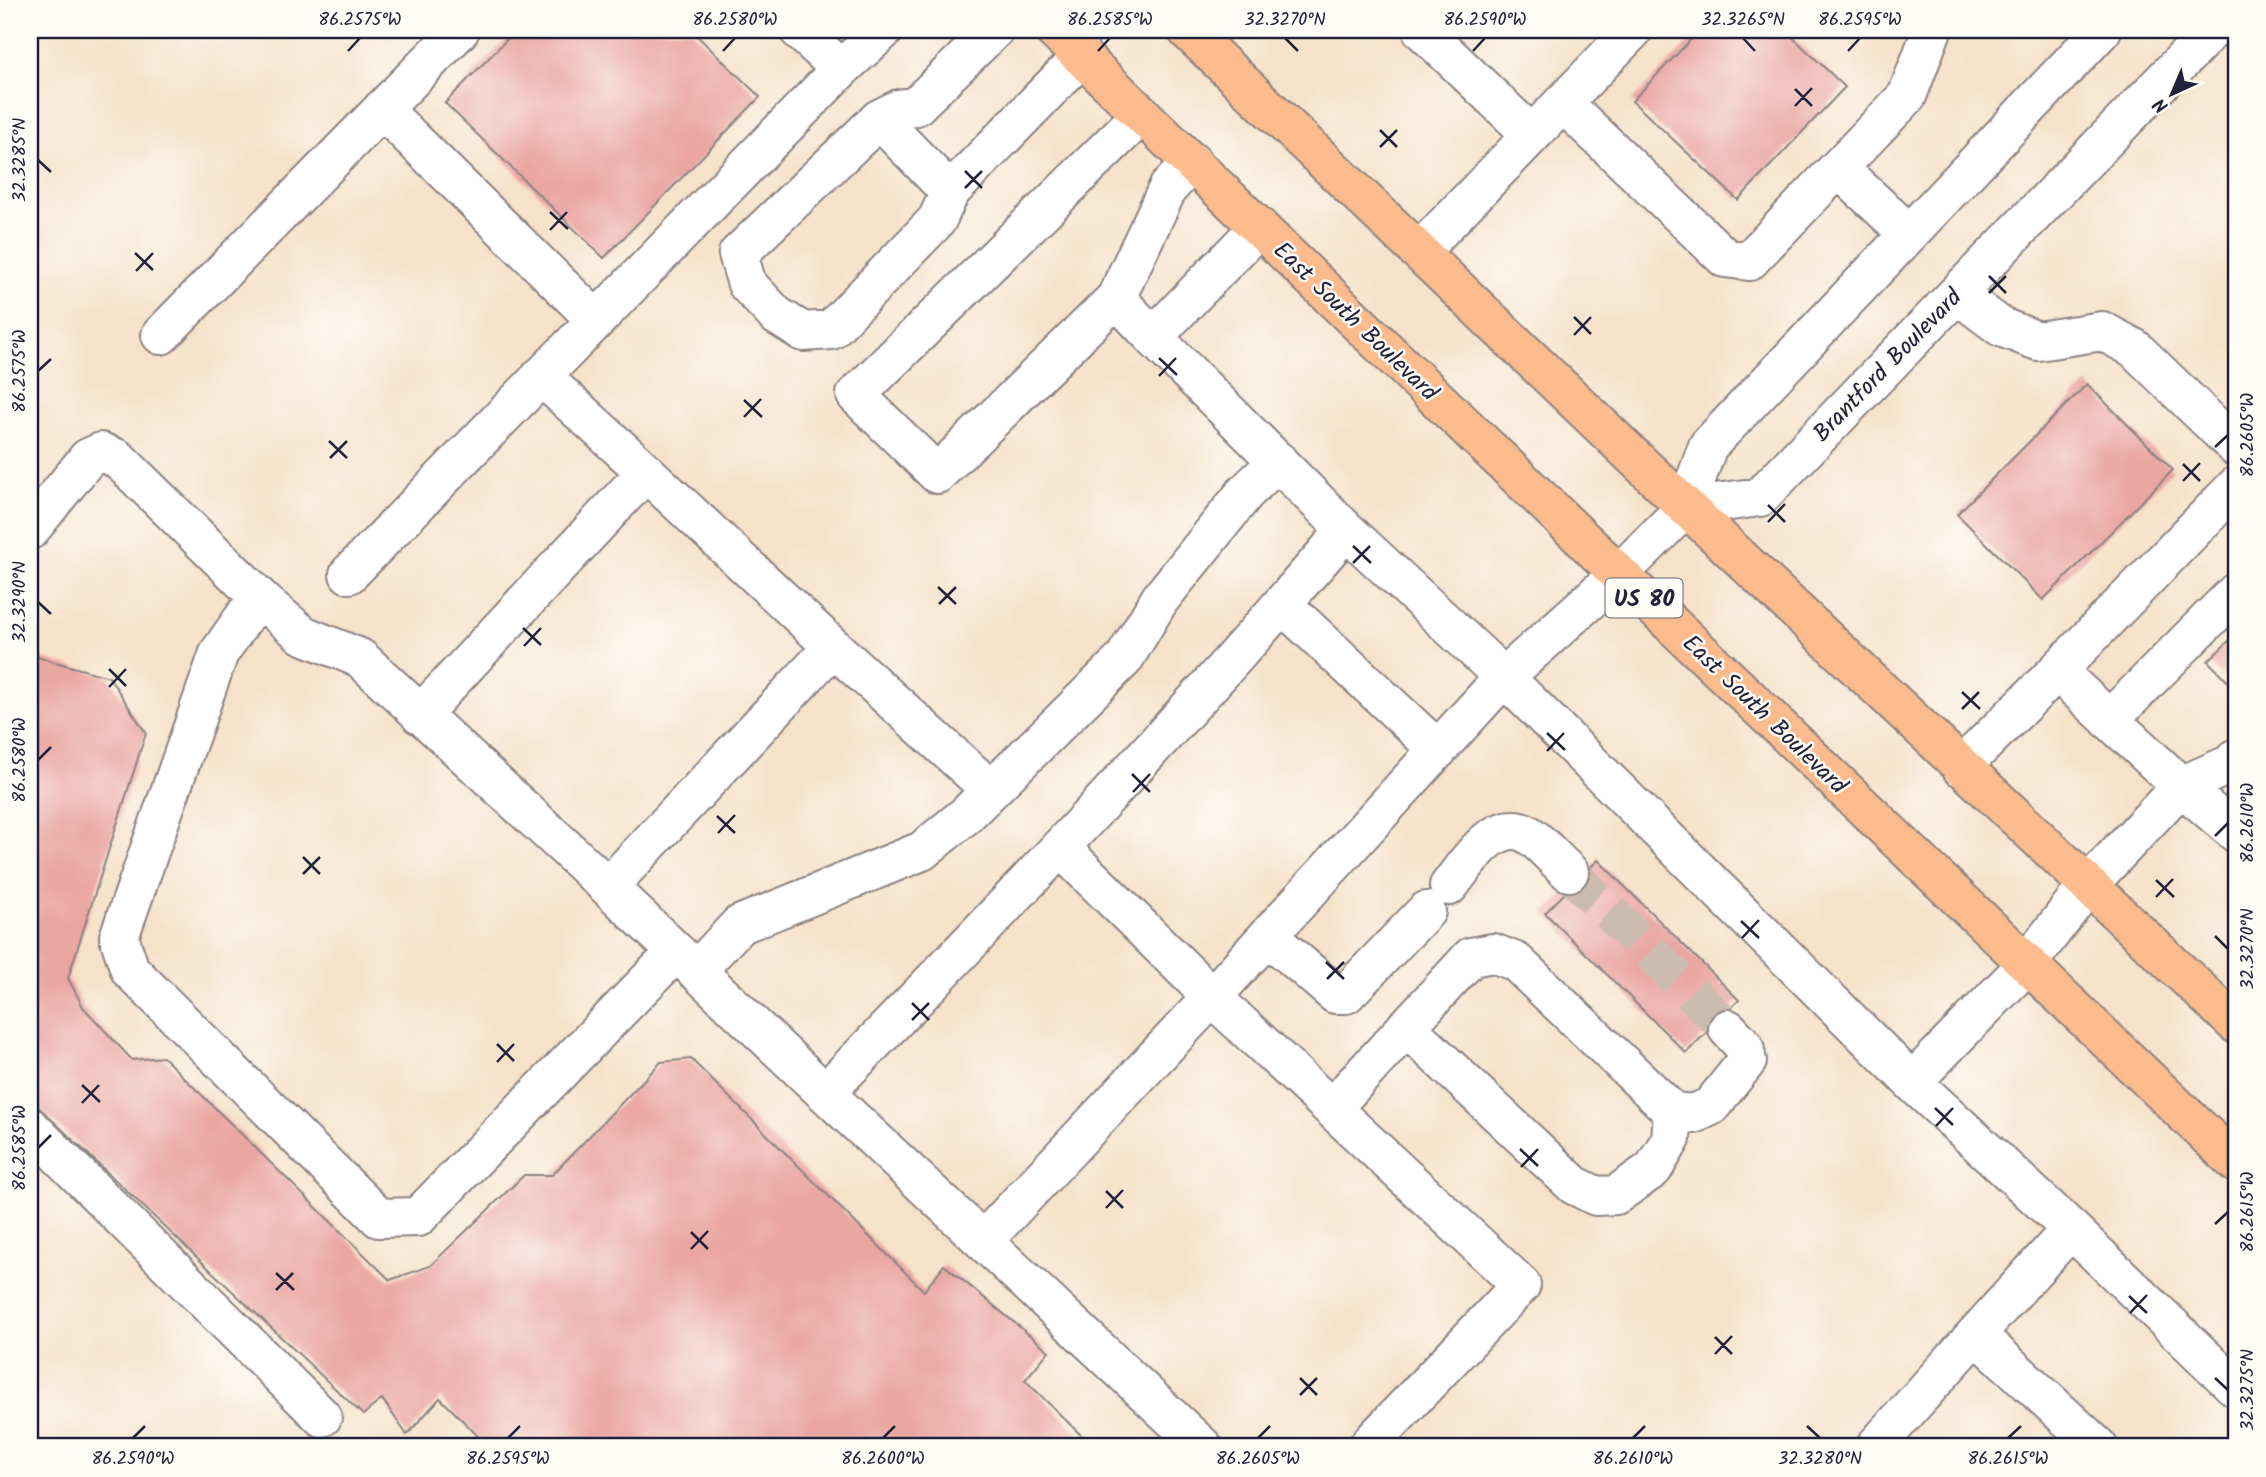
<svg xmlns="http://www.w3.org/2000/svg" width="2266" height="1477" viewBox="0 0 2266 1477" font-family="Kalam,sans-serif">
  <rect width="100%" height="100%" fill="#fdfcf7"/>
  <filter id="ink" filterUnits="userSpaceOnUse"><feTurbulence type="fractalNoise" baseFrequency=".0143" numOctaves="2"/><feDisplacementMap in="SourceGraphic" scale="14" xChannelSelector="R" yChannelSelector="G"/><feConvolveMatrix kernelMatrix="1 2 1 2 8 2 1 2 1" color-interpolation-filters="sRGB"/></filter>
  <filter id="wash" filterUnits="userSpaceOnUse"><feTurbulence type="fractalNoise" baseFrequency=".00686" numOctaves="4" result="noise"/><feDisplacementMap in="SourceGraphic" scale="28" xChannelSelector="R" yChannelSelector="G"/><feGaussianBlur stdDeviation="1.57" result="paint"/><feColorMatrix in="noise" values="0 0 0 0 0 0 0 0 0 0 0 0 0 0 0 0 0 1.4 0 .05"/><feComposite in="paint" operator="in"/></filter>
  <g filter="url(#wash)">
    <rect width="100%" height="100%" fill="#f6e2ca"/>
    <g id="blocks">
      <path fill="#eaa6a1" d="M516 30H691L760 97 604 258 445 103Z
        M1700 30H1785L1845 87 1738 200 1632 101Z
        M2087 384 2173 470 2043 600 1957 514Z
        M2236 634V690L2208 661Z
        M30 655 109 677 146 733 68 978 83 1007 132 1060 163 1057 390 1280 430 1266 524 1175H552L661 1062 691 1059 924 1291 944 1265 1049 1351 1025 1380 1093 1447H489L440 1398 407 1435 382 1399 363 1415 30 1099Z
        M1598 860 1739 1000 1686 1053 1545 913Z"/>
    </g>
  </g>
  <g filter="url(#ink)">
    <use href="#blocks" fill-opacity="0" stroke="#8c8282" stroke-width="2"/>
    <g fill="none" stroke-linecap="round" stroke-linejoin="round">
      <path stroke="#ccbcad" stroke-width="38" stroke-dasharray="38 19" stroke-linecap="butt" d="M1569 872 1728 1029"/>
      <defs>
        <path id="minor" d="M799 30 841 69
          M994 30 916 106 899 109 879 119 738 254 747 284 776 315 803 332 831 330 937 220 950 192 1082 56
          M1422 30 1532 135
          M1563 103 1725 258 1749 261 1838 168 1909 234
          M382 109 596 320
          M1142 114 856 395 937 474 1116 298 1153 337
          M879 119 950 192
          M1838 168 1907 96 1932 30
          M1259 227 1153 337 1346 530
          M1420 251 1633 30
          M1957 294 2001 327 2038 341 2102 331 2134 348 2236 447
          M1116 298 1168 188 1192 162
          M161 335 460 30
          M541 376 646 472
          M1686 507 1760 497 2212 30
          M30 530 88 458 101 452 118 459 264 602
          M349 574 841 69 884 30
          M1282 604 1438 750
          M2057 671 2236 486
          M420 715 646 472 833 647
          M2109 720 2236 592
          M2236 758 2231 764 2181 786 2236 833
          M1961 767 2057 671 2181 786 2087 886 2027 964 1912 1082 2071 1229 2236 1388
          M1449 886C1466 865 1496 814 1529 835 1543 844 1556 861 1569 872
          M608 887 833 647 991 790
          M1268 936 1335 994H1346L1426 911
          M676 952 418 1217 379 1218 130 970 119 937 219 653 247 613 264 602 303 635 360 658 608 887 825 1093
          M696 971 739 925 922 851 966 815 1124 659 1160 599 1245 493 1278 461
          M1406 1027 1574 1185 1596 1196 1616 1195 1653 1169 1671 1139 1673 1112
          M1332 1108 1471 957 1493 953 1516 962 1673 1112 1694 1114 1711 1106 1747 1061 1744 1046 1728 1029
          M30 1127 322 1417
          M983 1241 1212 997 1061 848
          M1976 1334 2071 1229
          M1203 1447 825 1093C1003 909 1180 724 1346 530L1504 677 1912 1082
          M1367 1447 1521 1285 1212 997 1504 677 1619 574 1686 507 1708 446 2102 30
          M1875 1447 1976 1334 2098 1447"/>
        <path id="highway" d="M1054 30 1619 574 2236 1163
          M1187 30 1686 507 2236 1024"/>
      </defs>
      <use href="#minor" stroke="#8c8282" stroke-width="42"/>
      <use href="#highway" stroke="#8c8282" stroke-width="42"/>
      <use href="#minor" stroke="#fff" stroke-width="38"/>
      <use href="#highway" stroke="#fbbb8c" stroke-width="38"/>
    </g>
  </g>
  <path fill="none" stroke="#22223b" stroke-width="2.5" d="M1285 38 1298 51M1743 38 1755 51M348 51 360 38M723 51 735 38M1098 51 1110 38M1473 51 1485 38M1848 51 1860 38M1795 89 1812 106M1795 106 1812 88M1380 130 1397 147M1380 147 1397 130M38 160 51 172M965 171 982 188M965 188 982 171M550 212 568 229M550 230 567 212M135 253 153 270M136 271 153 253M1989 276 2006 293M1989 293 2006 276M1574 317 1591 334M1574 335 1591 317M1159 358 1177 375M38 371 51 359M1159 376 1176 358M744 400 762 417M744 417 761 399M329 441 347 458M2215 447 2228 435M330 458 347 441M2183 464 2200 481M2183 481 2200 463M1768 505 1785 522M1768 522 1785 504M1353 546 1371 563M1353 563 1370 546M938 587 956 604M38 602 51 614M939 604 956 587M523 628 541 645M524 646 541 628M109 669 126 686M109 687 126 669M1962 692 1980 709M1962 709 1979 692M1547 733 1565 750M1547 751 1564 733M38 760 51 747M1132 774 1150 792M1133 792 1150 774M717 816 735 833M718 833 735 815M2215 836 2228 823M303 857 320 874M303 874 320 857M2156 880 2174 897M2156 897 2173 879M1741 921 1759 938M2215 936 2228 949M1742 938 1759 920M1326 962 1344 979M1327 979 1344 962M912 1003 929 1020M912 1020 929 1003M497 1044 514 1061M497 1062 514 1044M82 1085 100 1102M82 1103 99 1085M1935 1108 1953 1125M1936 1126 1953 1108M38 1148 51 1135M1520 1149 1538 1166M1521 1167 1538 1149M1106 1191 1123 1208M1106 1208 1123 1190M2215 1224 2228 1212M691 1232 708 1249M691 1249 708 1231M276 1273 294 1290M276 1290 293 1273M2129 1296 2147 1313M2130 1313 2147 1295M1715 1337 1732 1354M1715 1354 1732 1336M1300 1378 1317 1395M2215 1378 2228 1390M1300 1395 1317 1378M1807 1426 1820 1438M133 1438 145 1426M508 1438 520 1426M883 1438 895 1426M1258 1438 1270 1426M1633 1438 1645 1426M2008 1438 2021 1426"/>
  <g text-anchor="middle" stroke-width="5" stroke-linejoin="round" paint-order="stroke">
    <rect fill="#fdfcf7" stroke="#646373" stroke-width="2" x="1605.5" y="578.5" width="77" height="39" rx="5"/>
    <g font-size="23" font-weight="bold" fill="#22223b">
      <text x="1644" y="606">US 80</text>
    </g>
    <g font-size="24" fill="#22223b" stroke="#fdfcf7">
      <text transform="translate(1356 321) rotate(44)" y="8">East South Boulevard</text>
      <text transform="translate(1887 365) rotate(-46)" y="8">Brantford Boulevard</text>
      <text transform="translate(1765 714) rotate(44)" y="8">East South Boulevard</text>
    </g>
  </g>
  <rect width="2266" height="1477" fill="none" stroke="#fdfcf7" stroke-width="77"/>
  <g transform="translate(2172 94) rotate(224)" stroke="#fdfcf7" stroke-width="5" paint-order="stroke">
  <path d="M0-5L12 26L0 18L-12 26Z" fill="#22223b"/>
  <text y="-10" font-size="19" font-weight="bold" text-anchor="middle" fill="#22223b">N</text>
  </g>
  <rect x="38" y="38" width="2190" height="1400" fill="none" stroke="#22223b" stroke-width="2.5"/>
  <g font-size="18" text-anchor="middle" fill="#22223b">
    <text x="360" y="25">86.2575°W</text>
    <text x="735" y="25">86.2580°W</text>
    <text x="1110" y="25">86.2585°W</text>
    <text x="1285" y="25">32.3270°N</text>
    <text x="1485" y="25">86.2590°W</text>
    <text x="1743" y="25">32.3265°N</text>
    <text x="1860" y="25">86.2595°W</text>
    <text transform="translate(19 160) rotate(-90)" y="6">32.3285°N</text>
    <text transform="translate(19 371) rotate(-90)" y="6">86.2575°W</text>
    <text transform="translate(2247 435) rotate(-90)" y="6">86.2605°W</text>
    <text transform="translate(19 602) rotate(-90)" y="6">32.3290°N</text>
    <text transform="translate(19 760) rotate(-90)" y="6">86.2580°W</text>
    <text transform="translate(2247 823) rotate(-90)" y="6">86.2610°W</text>
    <text transform="translate(2247 949) rotate(-90)" y="6">32.3270°N</text>
    <text transform="translate(19 1148) rotate(-90)" y="6">86.2585°W</text>
    <text transform="translate(2247 1212) rotate(-90)" y="6">86.2615°W</text>
    <text transform="translate(2247 1390) rotate(-90)" y="6">32.3275°N</text>
    <text x="133" y="1464">86.2590°W</text>
    <text x="508" y="1464">86.2595°W</text>
    <text x="883" y="1464">86.2600°W</text>
    <text x="1258" y="1464">86.2605°W</text>
    <text x="1633" y="1464">86.2610°W</text>
    <text x="1820" y="1464">32.3280°N</text>
    <text x="2008" y="1464">86.2615°W</text>
  </g>
</svg>
